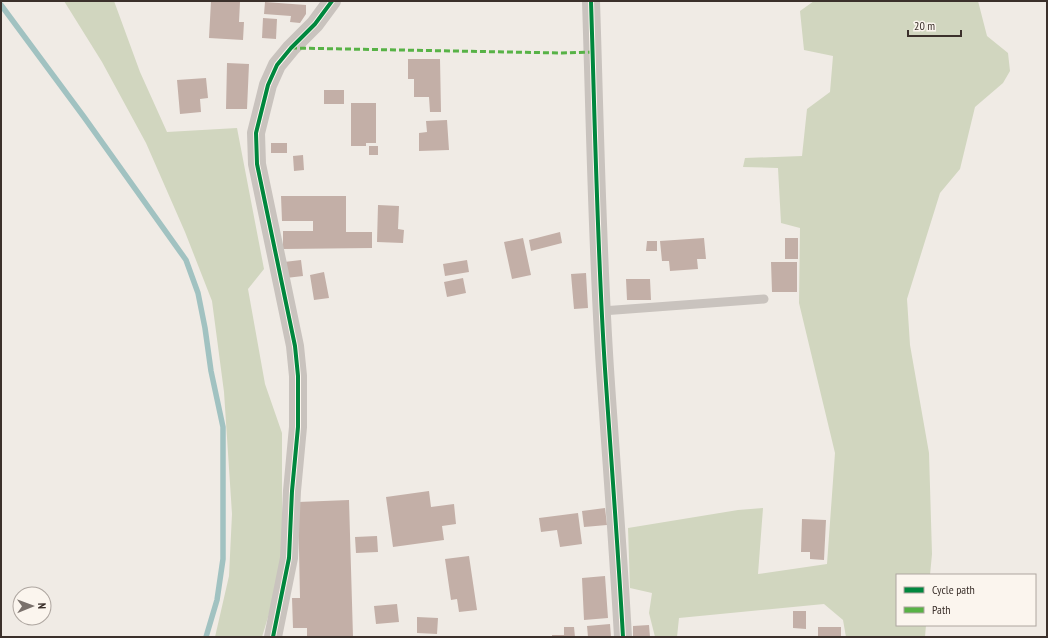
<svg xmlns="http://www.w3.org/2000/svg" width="1048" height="638" viewBox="0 0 1048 638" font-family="'PT Sans Narrow',sans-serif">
  <rect width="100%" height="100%" fill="#f0ebe5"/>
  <path fill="#d1d6bf" d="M64 1H114L140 72 167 132 237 128 264 269 248 289 265 384 282 433V571L262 637H215L229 576 232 514 224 392 212 301 185 232 146 143 102 62Z
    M814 1H978L987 36 1008 53 1010 71 1003 83 975 107 960 169 940 193 907 299 910 345 929 453 932 554 930 575H897V625H926L925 637H846L843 620 824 604 679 618 677 637H655L649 613 652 593 630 588 628 528 738 510 763 508 758 574 827 564 835 453 799 303 800 228 781 223 778 168 743 167 745 158 802 156 807 109 830 92 833 56 804 50 800 11Z"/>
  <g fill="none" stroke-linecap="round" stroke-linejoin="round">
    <path stroke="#a1c2c1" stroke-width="5.5" d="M1 5 84 117 186 260 198 293 205 328 211 371 223 427V559L217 600 206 637"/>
  </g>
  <path fill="#c3afa7" d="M211 1 240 2 239 22H244L243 40 209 38Z
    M265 2 306 5V14L300 23 290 22 291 16 264 14Z
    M263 18 277 19 276 39 262 38Z
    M408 59H440L441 112H430L429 97H414V79H408Z
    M227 63 249 64 247 109H226Z
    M206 78 208 98 200 99 201 112 180 114 177 80Z
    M324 90H344V104H324Z
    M351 103H376V143H366V146H351Z
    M447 120 449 150 419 151V133L427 132 426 121Z
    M271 143H287V153H271Z
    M369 146H378V155H369Z
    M303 155 304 170 294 171 293 156Z
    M281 196H346V232H372V248L283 249V231H313V221H282Z
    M378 205 399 206 398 229 404 230 403 243 377 242Z
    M560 232 562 243 531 251 529 240Z
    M523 238 531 275 512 279 504 242Z
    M704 238 706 259H697L698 269 670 271 669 261H662L660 241Z
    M785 238H798V259H785Z
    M647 241H657V251H646Z
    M301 260 303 276 286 278 284 262Z
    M467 260 469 272 445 276 443 264Z
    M771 262H797V292H772Z
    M324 272 329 298 314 300 310 275Z
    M586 273 588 308 574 309 571 274Z
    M463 278 466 293 447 297 444 282Z
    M626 279H650L651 300H627Z
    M429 491 431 507 454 504 456 524 442 526 444 540 393 547 386 497Z
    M349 500 353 637H307V628H293L292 598H300L298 502Z
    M605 508 607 525 584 527 582 511Z
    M578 513 582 544 560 547 557 530 541 532 539 518Z
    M802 519 826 520 824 560 810 559V552H801Z
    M377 536 378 552 356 553 355 537Z
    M469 556 477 610 459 612 457 599 451 600 445 559Z
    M605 576 608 618 584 620 582 578Z
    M397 604 399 622 376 624 374 606Z
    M793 611H806V629L793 628Z
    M417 617 438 618 437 634 417 633Z
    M610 624 611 637H588L587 626Z
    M649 625 650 637H633V626Z
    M564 627H574L575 637H552V635H564Z
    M818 627H841V637H818Z"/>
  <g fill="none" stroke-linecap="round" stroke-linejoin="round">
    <path stroke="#c9c3be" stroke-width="9" d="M602 311 764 299"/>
    <path stroke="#c9c3be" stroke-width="18" d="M591 1C595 124 597 246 605 369 611 458 618 547 623 637
      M273 637 289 558 292 491 298 427V376L295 346 257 164 256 133 268 85 277 65 291 48 315 24 332 1"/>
    <path stroke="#57b246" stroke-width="3" stroke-dasharray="6 3" stroke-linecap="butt" d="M291 48 562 53 593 52"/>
    <defs>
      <path id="cycleway" d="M591 1C595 124 597 246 605 369 611 458 618 547 623 637
        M273 637 289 558 292 491 298 427V376L295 346 257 164 256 133 268 85 277 65 291 48 315 24 332 1"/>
    </defs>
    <use href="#cycleway" stroke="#fbf5ee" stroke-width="6"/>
    <use href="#cycleway" stroke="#00873e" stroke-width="4"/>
  </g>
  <rect width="1048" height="638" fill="none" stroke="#3b302b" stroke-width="4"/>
  <rect x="896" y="574" width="140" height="52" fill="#fbf5ee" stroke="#aea6a0"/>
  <rect x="904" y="587" width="20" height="6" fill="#00873e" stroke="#aea6a0"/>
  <text x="932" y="594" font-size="12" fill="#3b302b">Cycle path</text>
  <rect x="904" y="607" width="20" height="6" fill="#57b246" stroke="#aea6a0"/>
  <text x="932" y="614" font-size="12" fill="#3b302b">Path</text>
  <g transform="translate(32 606) rotate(89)"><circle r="19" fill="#fbf5ee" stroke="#aea6a0"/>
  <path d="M0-3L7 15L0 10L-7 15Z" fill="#7a716c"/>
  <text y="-6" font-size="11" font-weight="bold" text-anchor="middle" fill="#3b302b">N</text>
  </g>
  <path d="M908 30v6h53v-6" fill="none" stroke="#3b302b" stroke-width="2"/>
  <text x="914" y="30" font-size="12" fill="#3b302b" stroke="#fbf5ee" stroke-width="3" paint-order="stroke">20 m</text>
</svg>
